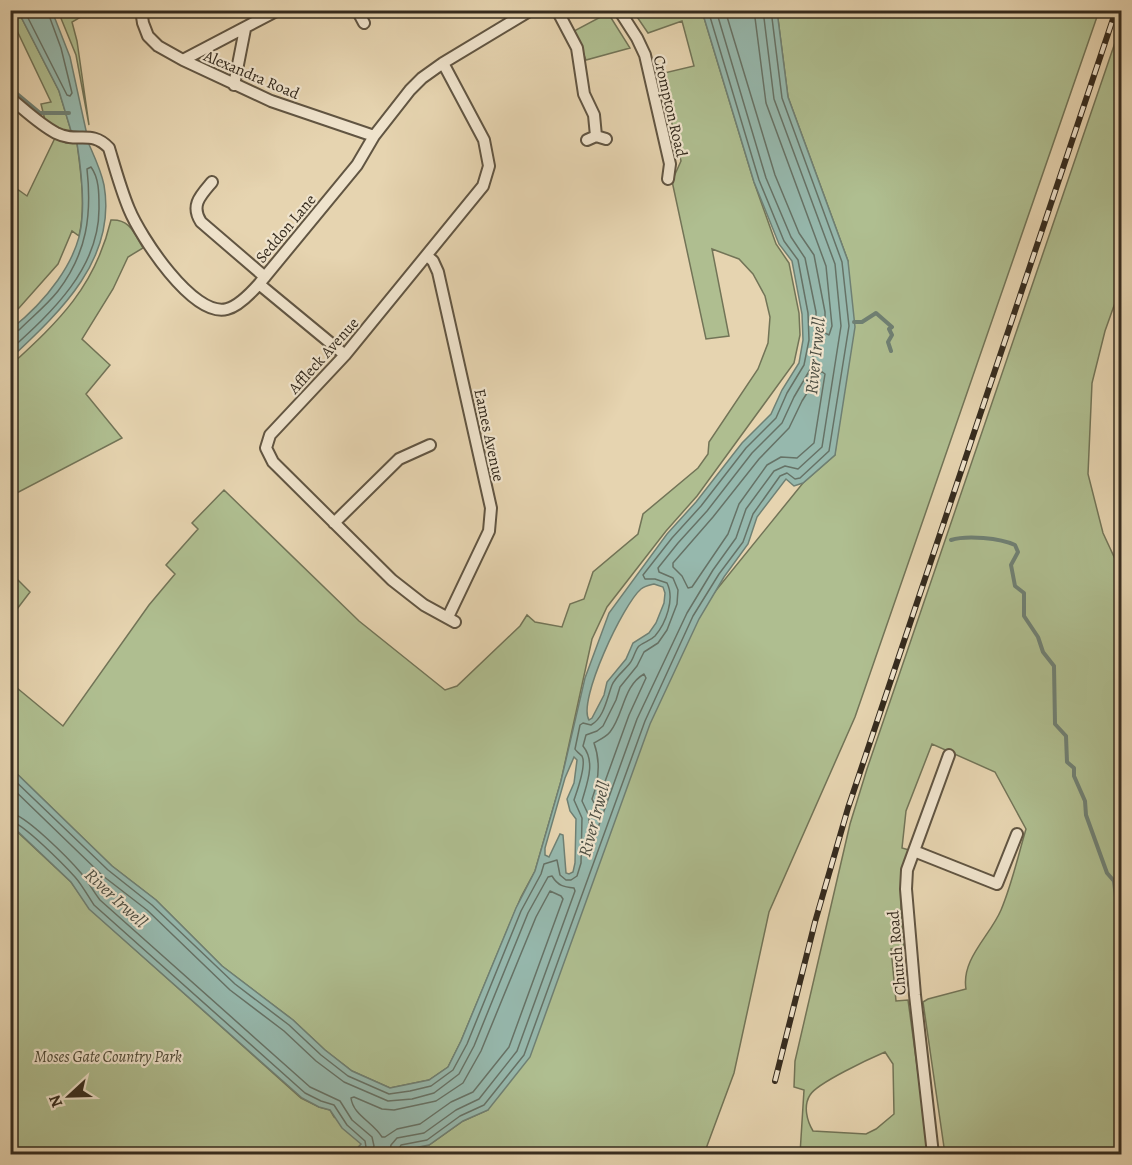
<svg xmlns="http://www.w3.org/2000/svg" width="1132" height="1165" viewBox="0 0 1132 1165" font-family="Alegreya,serif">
  <rect width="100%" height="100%" fill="#e6d4b0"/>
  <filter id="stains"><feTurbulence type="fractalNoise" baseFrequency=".00333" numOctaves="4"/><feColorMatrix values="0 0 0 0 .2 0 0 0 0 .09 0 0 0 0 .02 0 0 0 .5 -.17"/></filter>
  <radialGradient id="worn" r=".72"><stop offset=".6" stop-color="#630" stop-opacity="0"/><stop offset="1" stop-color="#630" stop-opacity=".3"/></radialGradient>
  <path fill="#afbe90" stroke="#727457" stroke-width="1.5" fill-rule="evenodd" d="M11 11H18L59 91 72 134 60 130 45 120 41 104 51 102 11 18Z
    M58 11H91L72 22 77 41 89 125 76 55Z
    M633 11H702L754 182 776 244 789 263 799 313 800 335 794 363 697 496 666 531 607 607 592 639 561 781 535 871 521 897 461 1041 448 1067 429 1080 390 1088 352 1071 325 1050 293 1020 222 966 156 900 112 866 11 768V683L63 726 149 605 175 574 166 565 198 529 192 523 224 490 359 621 445 690 457 686 520 626 527 615 535 622 562 627 570 604 584 599 593 572 638 534 643 514 698 468 708 454 709 442 758 369 768 343 770 317 765 296 753 274 739 259 712 249 729 336 706 339 672 181 681 161 660 74 694 66 682 21 648 33Z
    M777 11H1099L855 717 769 912 734 1073 704 1154H11L10 825 71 882 91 910 301 1098 319 1107 330 1110 334 1117 381 1148 410 1150 429 1145 463 1121 488 1110 692 620 803 483 835 455 848 261 788 97Z
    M608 13 630 48 586 60 574 31Z
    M1121 25V286L1105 331 1092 383 1088 474 1103 533 1122 574 1121 1154H945L923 1002 928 999 966 989C961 959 990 936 1001 910 1012 884 1018 856 1026 829L995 772 932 744 906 811 902 848 909 850C895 880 902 914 904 947L891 949 896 1001 908 1000 929 1154H800L804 1090 794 1087 795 1061 850 824 867 769ZM885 1052 893 1064 894 1114 876 1129 866 1134 813 1131C807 1121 803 1106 810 1095 817 1083 871 1058 885 1052Z
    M55 138 66 143H77C81 174 86 206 79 236L72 231 58 264 19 308 11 315 10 184 27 196Z
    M111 220C130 219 134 233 143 248L128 257 113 289 82 339 110 365 86 394 122 438 11 496V365C59 321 95 287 111 220Z
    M11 573 30 592 11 617H10Z"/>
  <path fill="#96b8ad" stroke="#6f8074" stroke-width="1.5" fill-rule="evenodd" d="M18 11H52L70 57 87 135 72 134 59 91Z
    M702 11H777L788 97 848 261 855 327 835 455 803 483 794 486 786 479 757 517 748 544 724 577 699 619 650 724 530 1057 488 1110 463 1121 429 1145 404 1150 402 1154H352L361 1144 342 1128 330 1110 319 1107 302 1098 89 909 71 882 11 825V768L112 866 156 900 222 966 293 1020 325 1050 352 1071 390 1088 429 1080 448 1067 461 1041 516 908 535 871 561 781 585 678 609 613 667 534 696 502 742 443 771 414 782 390 799 363 803 340 802 314 792 261 779 244 754 182ZM654 584 663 587 665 593 664 603 656 623 649 633 633 643 626 659 607 682 604 695 592 718 589 720C577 701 624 603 641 589 645 586 650 585 654 584ZM574 757 577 760 574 783 567 799 570 811 576 819 575 863 573 872 569 874 566 873 563 835 560 834 549 857 545 855V848L565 778Z
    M88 142C94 156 101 170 104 185 117 259 60 312 11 358V329C43 304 80 261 82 218 84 193 81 168 77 143Z"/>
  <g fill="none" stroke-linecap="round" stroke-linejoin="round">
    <path stroke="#667266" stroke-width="1.5" d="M24 10 67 95 70 96 72 93 61 48 47 10
      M716 10 766 178 791 237 805 258 816 312V341L811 368 794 397 782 423 752 453 707 511 678 543 658 568 659 572 673 578 678 590 677 604 667 630 658 643 644 652 637 666 620 687 616 700 603 726 597 731 586 735 583 746C596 762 587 783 582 801L589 816V836L592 838 595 836 637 719 687 613 713 570 736 538 746 509 774 471 785 466 798 469 822 447 841 326 835 264 774 99 763 10
      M725 10 775 175 799 233 814 255 825 312V333L829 335 832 326 826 266 766 103 754 10
      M10 333 19 330C32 317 47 305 58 291 87 253 92 215 87 169L91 167C99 178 99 193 99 207 100 268 52 312 10 350
      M821 371 825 374 814 443 797 458 781 457 767 465 739 504 728 534 692 587 688 588 682 576 673 567V563L713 517 759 459 789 428 802 401Z
      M644 674 646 678 629 715 598 801 594 803 592 799C599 780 601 762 594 743 599 740 606 737 610 732 624 714 623 686 644 674Z
      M10 776 108 870 152 905 235 984 289 1025 321 1055 348 1076 389 1094 410 1091 431 1086 453 1070 467 1044 521 911 541 874 544 864 557 860 560 875 566 880H571L577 876 581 863 582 818 574 800C577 791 587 765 582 756 581 755 575 750 575 749L580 725 583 723 591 725C604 718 607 698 612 685 616 676 625 670 630 663 634 658 635 650 639 646 644 642 650 641 655 636 666 623 675 599 667 583L655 579H645L643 575 672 538 701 506 746 448 776 418 787 393 804 365 809 340 808 313 798 260 784 241 759 180 708 10
      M10 786 103 876 147 910 230 990 284 1031 316 1061 344 1082 388 1101 412 1099 434 1093 459 1074 474 1046 528 913 548 877 552 876C558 886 564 887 574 888L575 891 517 1051 479 1099 456 1110 424 1133 397 1138 391 1145 389 1154
      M10 813C25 814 70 860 81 873 88 881 93 891 100 900L310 1087 340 1101 352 1120 372 1137 374 1146 370 1154
      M10 821C22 822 65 866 75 877 82 885 88 896 94 905L305 1093 321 1101 334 1105 347 1125 365 1141 366 1147 360 1154
      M550 891 561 896 563 899 509 1047 473 1092 451 1102 420 1124 397 1129 385 1137H382C373 1122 353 1115 351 1098L354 1097 382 1109 394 1110 436 1101 463 1083 481 1051 536 917Z
      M396 1154 401 1145 427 1140 460 1116 484 1105 524 1055 645 721 693 616 719 574 743 542 753 514 780 476 787 473 795 479 800 478 829 451 849 326 842 262 782 98 771 10"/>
    <path stroke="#6f8074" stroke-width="4" d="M10 88 40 113H69
      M854 322H862L876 313 892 327 889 329 892 335 888 342 891 351
      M951 540C967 535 1000 538 1015 545L1018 552 1011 565 1015 586 1024 593V616L1038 637 1043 652 1054 666 1055 724 1066 736 1067 762 1074 768V776L1085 801 1086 815 1107 873 1114 881 1116 897 1122 901"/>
    <defs>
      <path id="minor" d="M141 10 143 23 148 36 158 46 183 60 271 101 374 136
        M357 10 364 23
        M557 10 577 48 584 94 594 115 596 136
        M619 10 637 38 645 55 670 164 668 179
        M183 60 278 10
        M443 63 484 140 489 166 483 186 345 355 270 435 266 448 273 462 392 580 424 605 455 622
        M234 85 245 29
        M10 98C25 110 39 124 56 133 78 144 91 129 109 148 115 168 121 190 129 209 140 236 193 318 227 309 239 306 251 293 259 284L357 165 374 136 410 90 422 78 443 63 531 10
        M587 140 596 136 606 139
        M212 182C201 195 190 205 201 222L265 277
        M427 256 433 261 438 272 491 508 489 531 448 617
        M259 284 345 355
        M334 523 399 459 430 445
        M914 851 997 884 1017 834
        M933 1154 915 995 906 889 907 870 949 755"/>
    </defs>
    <use href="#minor" stroke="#615542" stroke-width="14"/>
    <use href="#minor" stroke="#efe3cc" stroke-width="10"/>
    <defs>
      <path id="rail" d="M775 1081 815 922 848 808 1116 10"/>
    </defs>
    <use href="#rail" stroke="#352b1e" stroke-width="6"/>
    <use href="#rail" stroke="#efe3cc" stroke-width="4" stroke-dasharray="11" stroke-linecap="butt"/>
  </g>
  <g text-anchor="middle" stroke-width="4.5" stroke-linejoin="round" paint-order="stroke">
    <g font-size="16" fill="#352b1e" stroke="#efe3cc">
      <text transform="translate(252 74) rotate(23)" y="6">Alexandra Road</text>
      <text transform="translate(671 106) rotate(77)" y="6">Crompton Road</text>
      <text transform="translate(285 228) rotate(-50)" y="6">Seddon Lane</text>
      <text transform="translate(323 355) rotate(-48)" y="6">Affleck Avenue</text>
      <text transform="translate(490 435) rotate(78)" y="6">Eames Avenue</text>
      <text transform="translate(896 953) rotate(-95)" y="6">Church Road</text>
    </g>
    <g font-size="16" font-style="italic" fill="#4d4835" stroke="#efe3cc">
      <text x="108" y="1062">Moses Gate Country Park</text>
    </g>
    <g font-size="18" font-style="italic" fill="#4d4e42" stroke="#efe3cc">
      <text transform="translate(815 356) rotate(-84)" y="6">River Irwell</text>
      <text transform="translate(594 819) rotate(-75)" y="6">River Irwell</text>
      <text transform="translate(116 898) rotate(43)" y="6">River Irwell</text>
    </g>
  </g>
  <rect width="1132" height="1165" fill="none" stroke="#e6d4b0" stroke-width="36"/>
  <rect x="12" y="12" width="1108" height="1141" fill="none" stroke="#352b1e" stroke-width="3"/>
  <rect x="18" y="18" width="1096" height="1129" fill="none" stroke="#352b1e" stroke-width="1.5"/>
  <g transform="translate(69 1096) rotate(248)" stroke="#efe3cc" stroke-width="4.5" paint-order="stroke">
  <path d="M0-4.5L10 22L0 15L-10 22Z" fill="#352b1e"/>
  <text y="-9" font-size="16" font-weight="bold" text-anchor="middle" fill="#352b1e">N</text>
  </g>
  <rect width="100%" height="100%" filter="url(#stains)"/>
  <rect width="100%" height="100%" fill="url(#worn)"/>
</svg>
